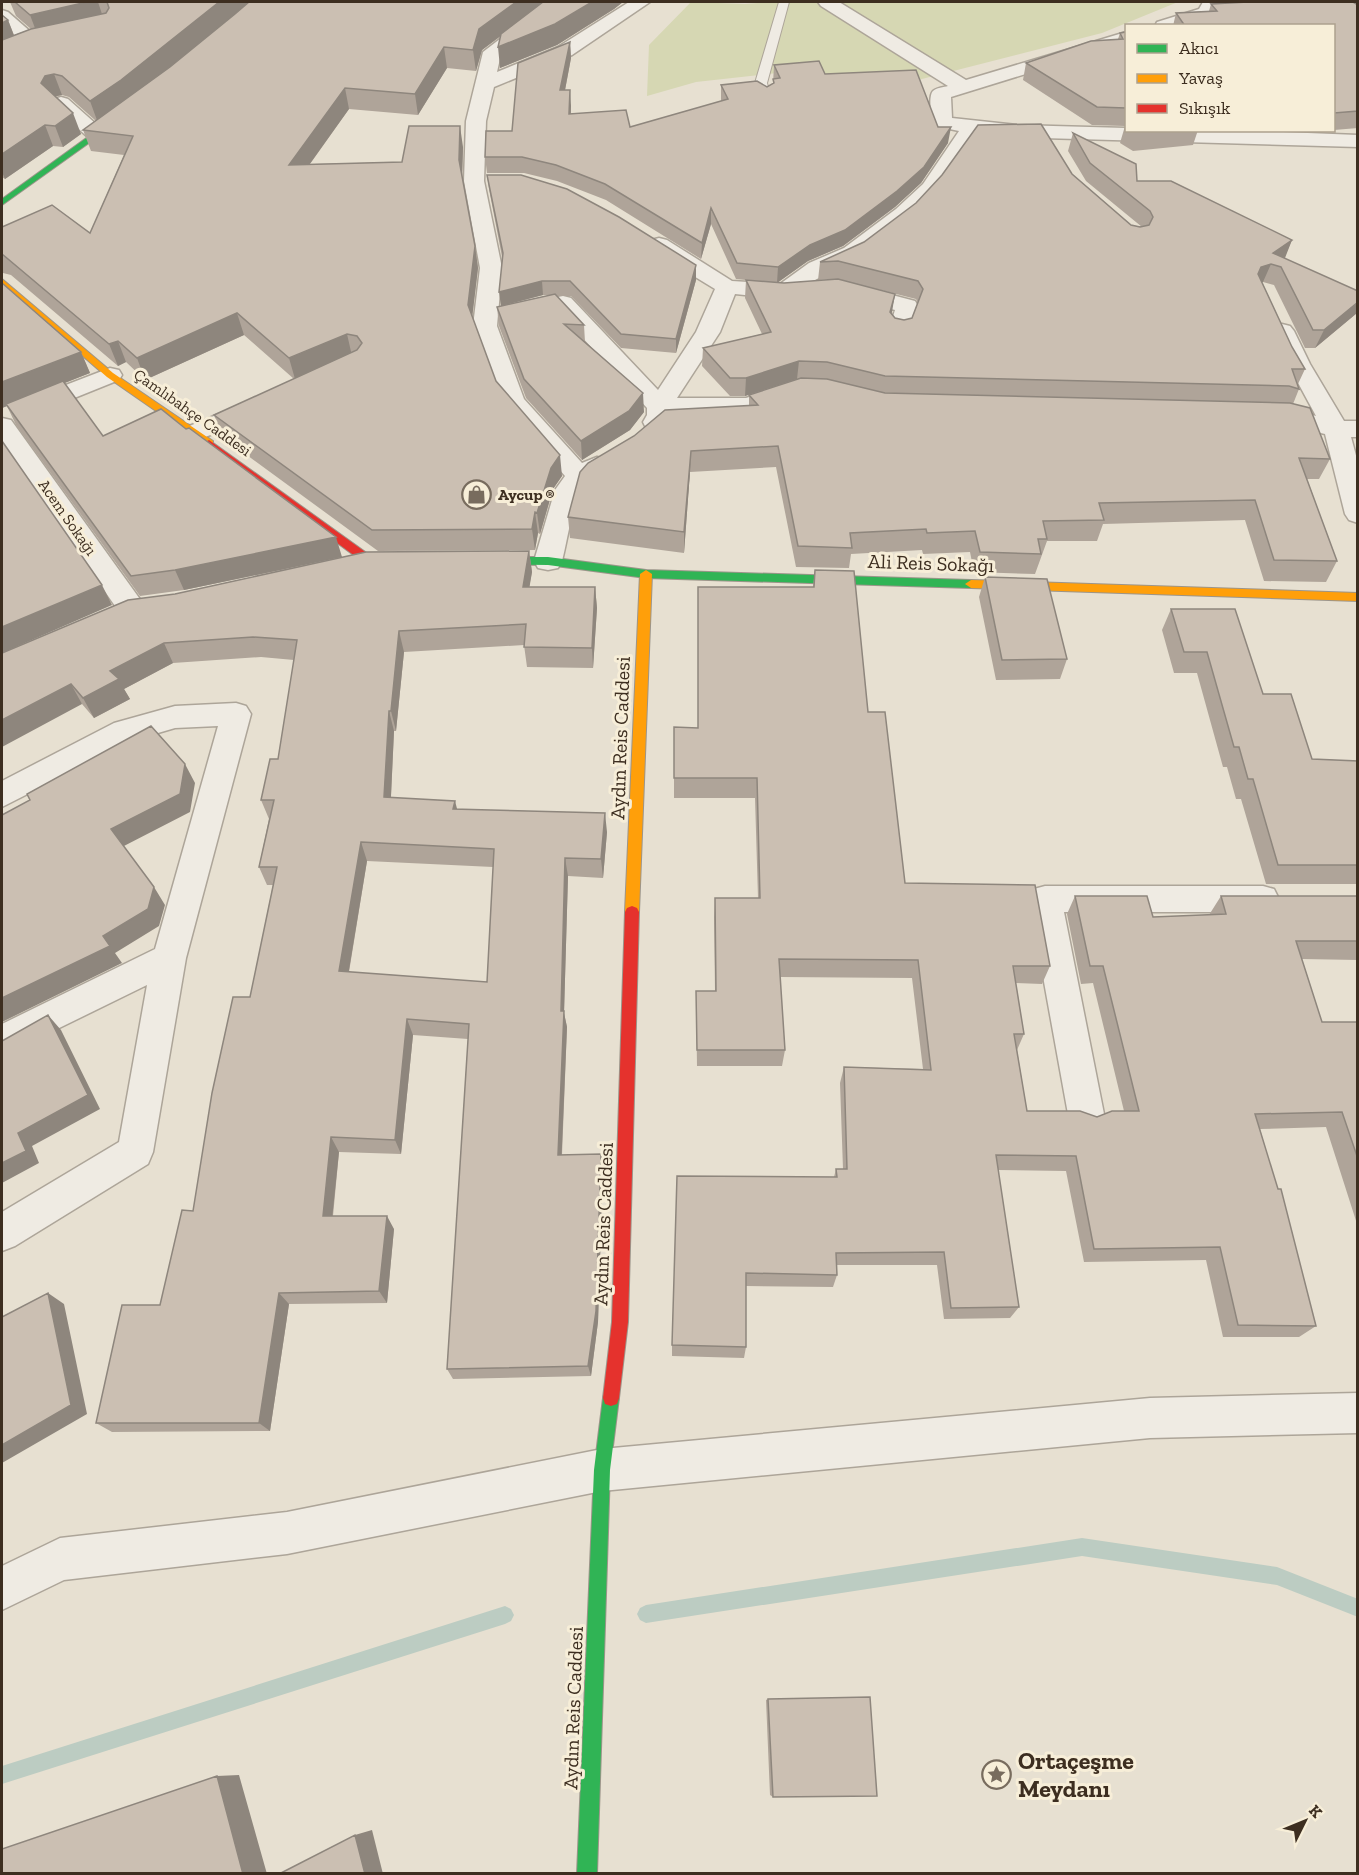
<svg xmlns="http://www.w3.org/2000/svg" width="1359" height="1875" viewBox="0 0 1359 1875" font-family="'Zilla Slab',serif">
  <rect width="100%" height="100%" fill="#e7e0d1"/>
  <path fill="#d6d7b3" d="M691 2 745 4 769 2H1178L1102 33 918 80 777 73 696 82 647 96 649 45Z"/>
  <g fill="none" stroke-linecap="round" stroke-linejoin="round">
    <path fill="#bcccc2" fill-rule="evenodd" d="M1082 1538 1277 1567 1358 1599V1617L1277 1585 1082 1556 646 1623 640 1620 637 1614 640 1608 646 1605Z
      M505 1606 511 1609 514 1615 511 1621 505 1624 2 1784V1766Z"/>
    <defs>
      <path id="lane" d="M779 2H789L767 83 771 98 765 101 759 98 755 83Z"/>
      <path id="street" d="M548 2H566V4L501 54 497 72 558 47 629 2H650L572 55 494 87 486 121 484 181 502 268 497 326 524 399 582 463 597 457 606 459 610 465C603 476 588 479 581 491 572 506 567 542 562 561L558 568 548 570 538 568 534 561 555 490 565 476 501 401 473 326 480 268 464 181 466 121 483 52Z
        M818 2H839L966 80 1126 32V43L951 97 952 118 1017 125 1126 128V130H1232L1358 135V147L1042 138 978 133C964 153 952 176 936 194 915 218 889 237 862 256 841 271 813 274 798 296L783 299 735 294 720 332 677 398H746L779 388 788 391 791 396 788 401 747 414H671L664 428 655 430 646 428 643 422 647 415V408L558 311 520 318 512 316 508 311 512 306 563 296 571 298 658 390 696 332 715 289 651 250 648 245 651 240 659 238 667 240 732 281 780 284 809 263 844 248 896 209 923 184 959 131 935 126C931 120 928 96 933 91 936 88 944 87 948 86L821 6Z
        M1203 2H1221L1212 17 1185 26H1155L1157 22 1199 9Z
        M2 10 8 12 40 40 42 44 40 48H26L2 25Z
        M61 97 68 99 105 132 108 136 105 140H91L54 107 51 103 54 99Z
        M850 284 915 301 918 306 909 334 901 336 893 334 889 329 895 310 842 296 839 291 842 286Z
        M1282 324 1290 326 1294 331 1310 364 1344 421H1358V437H1351L1358 463V523L1349 520 1345 514 1325 434 1262 419 1259 413 1262 407 1281 406 1316 416 1270 331 1274 326Z
        M110 368 119 370 122 375 119 380 37 413 28 416 19 413 16 408 19 403Z
        M258 398 267 401 270 406 267 411 196 441 187 439 184 433 187 427Z
        M2 418 11 420 142 602 146 609 142 616 132 619 122 616 2 443Z
        M236 703 246 706 251 714 186 958 153 1152 148 1164 15 1246 2 1251V1212L119 1142 147 985 2 1056V1024L155 949 218 726 175 728 134 740 2 807V781L114 723 175 706Z
        M1045 886H1263L1274 889 1279 899 1274 909 1263 912H1064L1104 1114 1099 1126 1086 1130 1073 1126 1068 1114 1029 899 1034 889Z
        M1358 1393V1433L1150 1438 602 1491 287 1554 64 1580 2 1610V1566L60 1538 287 1512 602 1449 1150 1398Z"/>
      <path id="fast" d="M121 113 128 115 2 205V199Z
        M484 557H548L646 570 971 580 977 584 971 588 646 578 548 565 480 564 478 561Z
        M611 1390 617 1392 619 1398 610 1470 597 1874H577L594 1470 603 1398 605 1392Z"/>
      <path id="slow" d="M2 279 113 373 213 441V445H205L107 377 2 286Z
        M646 570 652 574 639 912 637 916H627L625 912 640 574Z
        M971 580 1358 593V601L971 588 965 584Z"/>
      <path id="jam" d="M209 440 375 559V565H367L205 445 204 443Z
        M632 906 637 908 639 912 628 1322 619 1398 617 1404 611 1406 605 1404 603 1398 612 1322 625 912 627 908Z"/>
    </defs>
    <use href="#lane" stroke="#ada599" stroke-width="2"/>
    <use href="#street" stroke="#ada599" stroke-width="3"/>
    <use href="#fast" stroke="#9c958a" stroke-width="2"/>
    <use href="#slow" stroke="#9c958a" stroke-width="2"/>
    <use href="#jam" stroke="#9c958a" stroke-width="2"/>
    <use href="#lane" fill="#efebe3" fill-rule="evenodd"/>
    <use href="#street" fill="#efebe3" fill-rule="evenodd"/>
    <use href="#fast" fill="#30b455" fill-rule="evenodd"/>
    <use href="#slow" fill="#ff9f0a" fill-rule="evenodd"/>
    <use href="#jam" fill="#e5322d" fill-rule="evenodd"/>
  </g>
  <path fill="#afa499" fill-rule="evenodd" d="M10 2H623L614 9 557 45 500 68 501 36 482 50 476 71 447 68 418 115 349 109 310 164 402 162 463 147 462 177 475 246 478 268 472 317 496 381 562 476 553 489 540 534 538 533 535 550 378 551 221 436 214 415 294 379 244 335 145 380 126 362 118 366 11 275 3 273 2 274V227L90 233 124 155 91 151 83 130 96 121 69 97 62 95 55 96 81 134 63 147 53 146 5 179 2 177V15L8 20 14 35 31 29 16 16Z
    M1248 2H1358V128L1334 130V26H1173L1176 13 1209 11 1211 4Z
    M1126 32V130H1198L1193 145 1133 151 1120 143 1125 126 1092 125 1023 80 1026 63 1118 39 1120 33Z
    M570 42 571 58 565 90 571 106V114L630 127 721 101V85L767 87 773 84 774 65 825 74 938 127 948 143 921 183 895 207 843 246 808 261 777 283 736 279 711 224 701 259 606 200 557 181 524 173H487L485 157 512 131Z
    M1301 130H1330L1322 131Z
    M1073 133 1137 181 1292 240 1284 258 1357 313 1315 348H1305L1274 285 1263 282H1262L1292 347 1305 369 1298 384 1299 389 1293 404 1330 459 1319 479H1307L1337 561 1326 582 1264 581 1245 520 1103 524 1097 541H1047L1035 574 974 572 970 552 923 554 922 550 851 554 849 568 796 567 776 467 690 472 684 553 570 538 568 517 749 406V395L799 379 745 396H730L702 366 703 348 762 334 745 298 746 280 891 314 895 318 904 320 912 318 918 303 916 299 837 279 818 280 820 262 1072 174 1131 225 1142 227 1086 181 1068 151Z
    M487 175 696 280 676 353 621 348 571 296H556L584 325 585 342 644 412 630 430 582 460 526 398 499 326 497 307 501 306 502 257 489 189ZM543 295H550L501 306Z
    M2 283 81 352 90 373 64 383 103 436 342 557 184 590 140 596 16 425 7 406 2 408Z
    M529 551 532 572 529 587H595L597 608 593 668 527 667 524 645 404 652 396 731H394L391 797 457 809 607 832 603 878 568 876 564 1013 567 1027 562 1155 601 1154 603 1168 598 1322 591 1376 453 1379 447 1369 468 1039 413 1035 401 1154 339 1152 333 1216 394 1229 387 1303 289 1304 270 1431 112 1432 96 1423 160 1305 193 1211 250 997 273 885H267L259 867 269 819 261 800 278 759 294 660 261 657 173 663 124 689 130 699 94 718 82 704 2 653ZM367 861 493 867 487 982 349 972Z
    M815 570 868 712 905 883 1050 966 1042 984 1016 983 1024 1034 1017 1050 1027 1111 1097 1117 1124 1111 1093 983 1081 984 1067 914 1075 896 1153 917 1209 915 1221 896H1358V960L1302 959 1322 1022H1358V1227L1326 1127 1260 1129 1316 1326 1299 1337H1223L1206 1260 1084 1262 1066 1171 998 1170 1019 1307 1010 1318 944 1319 937 1265H836L837 1275 833 1287 746 1286V1347L744 1358 672 1356V1345L834 1177 836 1169H843L840 1083 844 1067 923 1069 912 978 780 977 785 1050 782 1066H697L696 991H715L714 917 715 898H758L755 798H674V727L698 728 813 587Z
    M985 577 1067 659 1060 679 996 680 979 597Z
    M1171 609 1263 694 1312 759 1358 761V884H1266L1241 799H1236L1227 767H1223L1197 673H1174L1162 630Z
    M768 1699 773 1797 770 1795 766 1700Z"/>
  <path fill="#8e867d" d="M87 2H98L104 20 38 36 30 15Z
    M219 2H250L128 101 98 123 90 101Z
    M516 2H545L482 50 476 71 473 50 479 29Z
    M592 2H623L614 9 557 45 500 68 498 47Z
    M8 20 16 41 2 47V23Z
    M570 42 571 58 562 106 560 90Z
    M444 47 447 68 418 115 415 94Z
    M54 74 62 95 53 97 41 83 45 76Z
    M345 88 349 109 294 186 289 165Z
    M570 90 571 106 570 130 569 114Z
    M73 113 81 134 63 147 55 126Z
    M45 125 53 146 5 179 2 172V154Z
    M460 126 463 147 462 181 459 160Z
    M951 127 948 143 921 183 895 207 843 246 808 261 777 283 778 267 810 245Z
    M711 208V224L701 259 702 243Z
    M1292 240 1285 258 1274 265 1271 264 1263 282 1254 285 1261 267 1273 253Z
    M475 246 478 268 471 327 468 305Z
    M696 265V280L676 353V339Z
    M542 281 543 295 501 306 499 292Z
    M895 294 892 312 887 330 890 312Z
    M1358 302 1357 313 1315 348 1324 330Z
    M237 313 244 335 145 380 137 358Z
    M347 334 352 356 295 379 289 358Z
    M118 341 126 362 118 366 109 344Z
    M81 352 90 373 2 408V382Z
    M799 361 797 379 745 396 746 378Z
    M643 393 644 412 630 430 582 460 581 441Z
    M691 451 690 472 684 553V532Z
    M560 455 562 476 553 489 540 534 537 513 551 468Z
    M535 512 538 533 535 550 532 529Z
    M336 537 342 557 184 590 175 570Z
    M529 551 532 572 526 608 523 587Z
    M102 585 112 605 2 653V627Z
    M595 587 597 608 593 668 592 648Z
    M399 631 404 652 396 731 391 711Z
    M164 643 173 663 124 689 130 699 94 718 83 698 110 671Z
    M71 684 82 704 2 747V720Z
    M389 711 394 731 390 816 384 797Z
    M185 764 195 783 190 812 122 847 111 829Z
    M455 801 460 820 453 809Z
    M605 813 607 832 603 878 601 859Z
    M361 842 367 861 346 988 339 971Z
    M565 858 568 876 564 1013 567 1027 561 1169 558 1155Z
    M154 887 165 905 159 926 115 953 122 963 2 1022V998L103 936Z
    M48 1015 61 1030 100 1109 32 1146 39 1163 2 1183V1163L18 1133Z
    M407 1019 413 1035 401 1154 395 1140Z
    M331 1137 339 1152 331 1229 323 1216Z
    M601 1154 603 1168 598 1322 591 1376 588 1366Z
    M387 1216 394 1229 387 1303 379 1291Z
    M48 1293 64 1304 87 1414 2 1463V1445Z
    M279 1293 289 1304 270 1431 259 1423Z
    M239 1775 267 1874H243L217 1776Z
    M372 1830 383 1874H365L355 1835Z"/>
  <path fill="#cbbfb2" stroke="#8e867d" stroke-width="1.5" fill-rule="evenodd" d="M15 2H87L30 15Z
    M105 2H219L121 80 90 101 62 76 54 74 45 76 41 83 73 113 55 126 45 125 2 154V40L31 29 106 13 109 8 107 2Z
    M249 2H516L479 29 473 50 444 47 415 94 345 88 289 165 402 162 409 126H460L459 160 475 246 468 305 496 381 560 455 551 468 537 513 535 512 532 529 372 530 214 415 357 350 362 343 357 336 347 334 289 358 237 313 137 358 118 341 109 344 2 254V227L52 205 90 233 133 136 83 130 170 67 235 14Z
    M543 2H592L555 24 498 47 501 34Z
    M1248 2H1353L1358 5V111L1334 113V26H1185L1176 13 1217 11 1211 4Z
    M2 15 8 20 2 23Z
    M1126 32V108L1097 107 1026 63 1091 41 1123 39 1120 33Z
    M570 42 560 90H570L569 114 626 110 630 127 728 99 721 85 757 81 767 87 774 83 773 79 780 78 774 65 819 61 825 74 916 70 938 127H951L924 167 897 191 845 230 810 245 778 267 737 263 711 208 702 243 605 184 556 165 522 157H485L486 131H512L518 63Z
    M1041 124 1072 174 1131 225 1140 227 1149 225 1153 217 1150 211 1090 163 1073 133 1136 164 1137 181H1171L1292 240 1273 253 1358 291V302L1324 330H1313L1281 267 1271 264 1261 267 1258 274 1292 347 1305 369H1292L1299 389 1289 386 885 376 827 362 799 361 746 378H730L703 348 771 332 746 280 784 283 838 279 895 294 890 312 895 318 904 320 912 318 923 289 918 281 838 261 820 262 864 242 916 203 942 175 978 125Z
    M487 175H521L567 189 619 217 696 265 676 339 621 334 570 281H542L499 292 503 253Z
    M2 283 81 352 2 382Z
    M555 294 584 325 564 324 643 393 629 411 581 441 524 379 497 307Z
    M801 378 827 379 885 393 1290 403 1310 408 1330 459 1299 458 1337 561 1274 560 1255 500 1099 503 1104 520 1043 521 1047 539H1038L1041 554 980 552 975 531 927 533 926 529 850 533 852 548 798 546 778 446 691 451 684 532 568 517 580 472 588 463 634 436 665 410 758 405 749 395Z
    M63 381 103 436 161 409 186 429 189 428 336 537 175 570 131 576 6 404Z
    M2 441 102 585 2 627Z
    M529 551 523 587H595L592 648 524 647 526 624 399 631 391 711H389L384 797 455 801 453 809 605 813 601 859 565 858 561 1011H564L558 1155 601 1154 596 1311 588 1366 447 1369 469 1024 407 1019 395 1140 331 1137 323 1216H387L379 1291 279 1293 259 1423H96L122 1305H160L182 1210 193 1211 212 1093 233 997H250L277 867H259L274 800H261L270 759H278L297 640 253 637 164 643 110 671 119 679 83 698 71 684 2 720V653L128 600 175 594 366 552ZM361 842 494 849 487 982 339 971Z
    M815 570 854 571 868 712H885L905 883 1035 885 1050 966H1013L1024 1034H1014L1027 1111H1080L1097 1117 1112 1111H1139L1103 966H1090L1075 896H1147L1153 917 1226 914 1221 896H1358V941H1296L1322 1022H1358V1159L1342 1112 1255 1114 1278 1189H1281L1316 1326 1238 1325 1220 1247 1094 1249 1076 1156 996 1155 1019 1307 951 1308 944 1252 836 1253 837 1275 746 1273V1347L672 1345 677 1176 837 1177 836 1169H847L844 1067 931 1070 918 960 779 959 785 1050H697L696 991H716L715 898H760L757 778H674V727L698 728V587H814Z
    M985 577 1047 579 1067 659 1002 660Z
    M1171 609H1235L1263 694H1291L1312 759 1358 761V865H1278L1253 779H1248L1239 747H1234L1207 652H1184Z
    M151 726 185 764 180 794 111 829 154 887 148 909 103 936 110 946 2 998V815L30 800 27 794Z
    M48 1015 88 1095 18 1133 26 1151 2 1163V1041Z
    M48 1293 71 1405 2 1445V1317Z
    M870 1697 877 1796 773 1797 768 1699Z
    M217 1776 243 1874H2V1849Z
    M355 1835 365 1874H279Z"/>
  <defs>
    <symbol id="shop-ring" viewBox="-11 -11 22 22"><circle r="9.5" fill="#f7eed8" stroke="#786c5e" stroke-width="1.5"/><path d="M-5-2.5h2.3a2.7 3.5 0 0 1 5.4 0H5L5.5 6h-11ZM-1.5-2.5h3a1.5 2.3 0 0 0-3 0Z" fill="#786c5e"/></symbol>
    <symbol id="sight-ring" viewBox="-11 -11 22 22"><circle r="9.5" fill="#f7eed8" stroke="#786c5e" stroke-width="1.5"/><path d="M0-6L1.8-2.2L6-1.7L2.9 1.2L3.7 5.4L0 3.3L-3.7 5.4L-2.9 1.2L-6-1.7L-1.8-2.2Z" fill="#786c5e"/></symbol>
  </defs>
  <g fill-rule="evenodd">
    <use href="#shop-ring" x="460" y="478" width="33" height="33"/>
    <use href="#sight-ring" x="980" y="1758" width="33" height="33"/>
  </g>
  <g text-anchor="middle" stroke-width="6" stroke-linejoin="round" paint-order="stroke">
    <g font-size="16" fill="#3d2e20" stroke="#f7eed8">
      <text transform="translate(193 412) rotate(35)" y="6">Çamlıbahçe Caddesi</text>
      <text transform="translate(68 517) rotate(55)" y="6">Acem Sokağı</text>
    </g>
    <g font-size="16" font-weight="bold" fill="#3d2e20" stroke="#f7eed8" text-anchor="start">
      <text x="498" y="500">Aycup ®</text>
    </g>
    <g font-size="20" fill="#3d2e20" stroke="#f7eed8">
      <text transform="translate(931 563) rotate(2)" y="7">Ali Reis Sokağı</text>
      <text transform="translate(620 738) rotate(-88)" y="7">Aydın Reis Caddesi</text>
      <text transform="translate(603 1224) rotate(-88)" y="7">Aydın Reis Caddesi</text>
      <text transform="translate(573 1708) rotate(-88)" y="7">Aydın Reis Caddesi</text>
    </g>
    <g font-size="24" font-weight="bold" fill="#3d2e20" stroke="#f7eed8" text-anchor="start">
      <text x="1018" y="1769">Ortaçeşme<tspan x="1018" dy="28">Meydanı</tspan></text>
    </g>
  </g>
  <rect width="1359" height="1875" fill="none" stroke="#3d2e20" stroke-width="6"/>
  <rect x="1125" y="24" width="210" height="108" fill="#f7eed8" stroke="#ada18e" stroke-width="1.5"/>
  <rect x="1137" y="44" width="30" height="9" fill="#30b455" stroke="#ada18e" stroke-width="1.5"/>
  <text x="1179" y="54" font-size="18" fill="#3d2e20">Akıcı</text>
  <rect x="1137" y="74" width="30" height="9" fill="#ff9f0a" stroke="#ada18e" stroke-width="1.5"/>
  <text x="1179" y="84" font-size="18" fill="#3d2e20">Yavaş</text>
  <rect x="1137" y="104" width="30" height="9" fill="#e5322d" stroke="#ada18e" stroke-width="1.5"/>
  <text x="1179" y="114" font-size="18" fill="#3d2e20">Sıkışık</text>
  <g transform="translate(1305 1821) rotate(47)" stroke="#f7eed8" stroke-width="4.5" paint-order="stroke">
  <path d="M0-4.5L10 22L0 15L-10 22Z" fill="#3d2e20"/>
  <text y="-9" font-size="16" font-weight="bold" text-anchor="middle" fill="#3d2e20">K</text>
  </g>
</svg>
